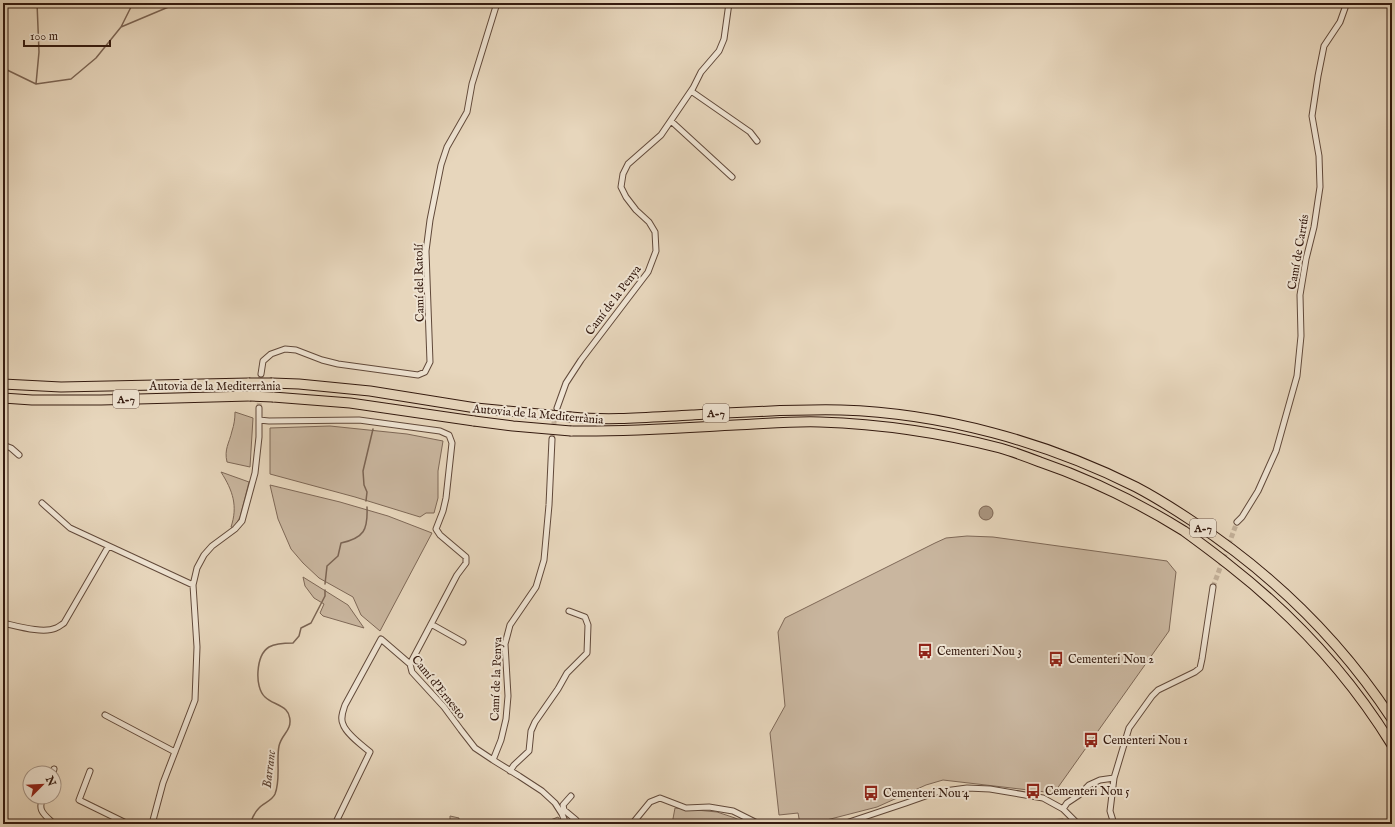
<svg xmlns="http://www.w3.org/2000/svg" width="1395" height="827" viewBox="0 0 1395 827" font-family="'IM FELL English',serif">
  <rect width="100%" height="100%" fill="#e7d6bc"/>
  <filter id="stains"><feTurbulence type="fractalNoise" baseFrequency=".005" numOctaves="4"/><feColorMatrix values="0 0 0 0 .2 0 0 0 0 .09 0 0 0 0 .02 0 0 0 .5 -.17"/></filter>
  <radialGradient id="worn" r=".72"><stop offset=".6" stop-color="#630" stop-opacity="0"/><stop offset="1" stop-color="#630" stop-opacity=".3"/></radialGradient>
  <path fill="#c9b69f" stroke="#7e6857" d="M235 412 253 418 250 467 227 462C224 449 229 444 232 431 234 425 235 419 235 412Z
    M330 426 407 434 443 441 438 471V498L434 513H426L420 517 355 497 270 474V428Z
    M221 472 249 482 240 517 234 528 231 527C238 506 233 491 221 472Z
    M270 485 340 502 388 516 432 533 380 631 361 615 353 597 319 578 303 563 291 549 278 519Z
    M967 536 993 537 1167 561 1176 572 1169 631 1054 793 943 780 926 785 877 807 811 824H800L798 813 779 815 770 733 785 706 778 632 785 618 935 543 946 538Z
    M303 577 348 605 364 628 323 616 320 613 324 604 314 598 305 586Z
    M675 808 717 812 735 818 747 824H672Z
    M450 816 459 818V824H450Z
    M558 817 563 824H548V821Z
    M1063 819 1071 824H1047L1049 820Z"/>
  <path fill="#aa9681" stroke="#7b6453" d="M979 513a7 7 0 1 1 14 0a7 7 0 1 1-14 0Z"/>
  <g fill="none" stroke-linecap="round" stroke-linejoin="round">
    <path stroke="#7b6453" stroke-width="1.5" d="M121 27 178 3
      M3 68 36 84 71 79 96 58 121 27 133 3
      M36 84 39 52 37 3
      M366 501 367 492 364 485 363 471 373 429
      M325 584 327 566 338 556 341 543C364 538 368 530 367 507
      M250 824C252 818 255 812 259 808 263 803 272 801 275 794 281 779 276 761 279 746 281 737 287 733 289 727 291 722 290 714 286 710 280 704 271 703 265 697 254 687 256 655 269 647 276 643 285 643 293 643L299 636 301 628 311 623 325 596V590"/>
    <path stroke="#c3b099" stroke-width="5" stroke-dasharray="5 2.5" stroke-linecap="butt" d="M259 408 261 374
      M552 439 555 415
      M1213 587 1237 522"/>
    <defs>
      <path id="minor" d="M691 91 750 132 757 141
        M671 121 732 177
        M261 374 263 361 271 354 285 349 296 350 322 360 338 364 418 375 425 372 430 362 426 251 430 220 441 165 447 147 467 112 472 84 497 3
        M557 408 566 383 581 360 648 272 656 251 655 232 649 222 636 210 626 197 621 187 623 174 628 164 661 135 693 88 701 72 719 51 724 39 729 3
        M259 420 269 421 359 420 440 431 449 435 452 443 446 498 443 511 436 529 440 535 466 557V563L457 575 410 664
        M3 445 11 448 19 455
        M42 503 70 528 193 585
        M1237 522 1242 517 1258 491 1276 451 1297 376 1301 336 1300 295 1306 259 1314 227 1320 187 1319 156 1312 116 1318 76 1324 46 1340 22 1345 8V3
        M3 623C17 626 43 634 56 628 59 627 61 625 64 623L108 547
        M431 624 463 642
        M105 715 175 752
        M493 760 501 740 506 719 508 696 505 644 510 625 536 587 544 560 549 505 552 439
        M90 771 79 800 128 824
        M510 771 514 765 529 751 531 731 535 722 558 689 567 673 587 653 588 625 585 617 569 611
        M53 773 54 769
        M571 796 563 805 564 810 576 820
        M43 797C37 811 44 814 54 824
        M1063 809 1067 803 1079 795 1089 785 1100 780 1114 778
        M152 824 163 783 195 700 197 647 193 585 197 568 204 555 212 546 235 529 242 521 255 473 259 437V408
        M335 824 370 752C363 746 346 734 343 724 340 718 343 711 345 705L381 639 410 664 412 672 444 707 461 730 475 748 493 760 519 776 542 791 555 803 562 814 566 824
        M632 824 650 802 660 798 686 808 709 807 733 811 759 824
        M843 824 906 803 937 792 967 788 990 789 1043 798 1063 809 1078 824
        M1114 824 1110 811 1114 778 1129 728 1152 696 1158 690 1195 672 1200 668 1202 659 1213 587"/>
      <path id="motorway" d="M272 383 299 384 370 391 476 408
        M3 384 61 387 249 383
        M273 397 350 403 474 421
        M3 398 32 400H101L250 396
        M571 417C611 421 652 417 692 415 742 412 791 409 841 410 942 413 1046 442 1136 487 1155 497 1174 509 1192 521 1271 573 1340 640 1392 719
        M571 431C626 432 681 428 735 425 763 424 792 421 820 422 881 424 942 433 1000 448 1014 452 1027 457 1040 462 1090 479 1139 503 1184 531 1199 542 1214 553 1229 565 1293 615 1349 675 1392 745"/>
    </defs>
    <use href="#minor" stroke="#61493a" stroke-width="7"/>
    <use href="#motorway" stroke="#341a0f" stroke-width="11"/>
    <use href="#minor" stroke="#efe4d3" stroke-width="5"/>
    <use href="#motorway" stroke="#e7d6bc" stroke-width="9"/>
    <defs>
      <path id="motorway-bridge" d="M249 383H272
        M250 396 273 397
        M476 408 571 417
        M474 421 513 426 571 431"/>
    </defs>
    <use href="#motorway-bridge" stroke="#341a0f" stroke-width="11" stroke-linecap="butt"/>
    <use href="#motorway-bridge" stroke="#e7d6bc" stroke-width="9"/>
  </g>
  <defs>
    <symbol id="bus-bare" viewBox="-9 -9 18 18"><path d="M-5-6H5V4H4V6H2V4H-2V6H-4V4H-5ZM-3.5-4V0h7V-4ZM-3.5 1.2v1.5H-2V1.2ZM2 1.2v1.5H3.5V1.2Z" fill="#8f2418" stroke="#efe4d3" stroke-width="2.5" paint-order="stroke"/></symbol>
  </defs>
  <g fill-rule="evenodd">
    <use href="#bus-bare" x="914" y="640" width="22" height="22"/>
    <use href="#bus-bare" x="1045" y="648" width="22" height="22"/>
    <use href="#bus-bare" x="1080" y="729" width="22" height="22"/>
    <use href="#bus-bare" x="1022" y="780" width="22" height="22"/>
    <use href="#bus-bare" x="860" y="782" width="22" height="22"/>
  </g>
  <g text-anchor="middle" stroke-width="4" stroke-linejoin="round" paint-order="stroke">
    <g fill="#efe4d3" stroke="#6c574a" stroke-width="1">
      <rect x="113" y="390" width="26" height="18" rx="3"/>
      <rect x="703" y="404" width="26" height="18" rx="3"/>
      <rect x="1190" y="519" width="26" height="18" rx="3"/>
    </g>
    <g font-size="11" font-weight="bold" fill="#341a0f">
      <text x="126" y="403">A-7</text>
      <text x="716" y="417">A-7</text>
      <text x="1203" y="532">A-7</text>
    </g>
    <g font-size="12" fill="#341a0f" stroke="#efe4d3">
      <text transform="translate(1298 252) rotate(-80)" y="4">Camí de Carrús</text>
      <text transform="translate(419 283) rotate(-91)" y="4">Camí del Ratolí</text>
      <text transform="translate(613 300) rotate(-53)" y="4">Camí de la Penya</text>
      <text x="215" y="390">Autovia de la Mediterrània</text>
      <text transform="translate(538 414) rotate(5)" y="4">Autovia de la Mediterrània</text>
      <text transform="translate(496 679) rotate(-88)" y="4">Camí de la Penya</text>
      <text transform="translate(439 687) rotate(51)" y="4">Camí d'Ernesto</text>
    </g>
    <g font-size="12" fill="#341a0f" stroke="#efe4d3" text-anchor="start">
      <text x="937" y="655">Cementeri Nou 3</text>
      <text x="1068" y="663">Cementeri Nou 2</text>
      <text x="1103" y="744">Cementeri Nou 1</text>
      <text x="1045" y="795">Cementeri Nou 5</text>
      <text x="883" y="797">Cementeri Nou 4</text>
    </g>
    <g font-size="13" font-style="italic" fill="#5d4537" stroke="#efe4d3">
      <text transform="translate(268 769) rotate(-83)" y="5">Barranc</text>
    </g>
  </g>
  <rect width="1395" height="827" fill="none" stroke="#e7d6bc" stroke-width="16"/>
  <rect x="4" y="4" width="1387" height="819" fill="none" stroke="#341a0f" stroke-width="2"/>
  <rect x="8" y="8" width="1379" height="811" fill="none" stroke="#341a0f"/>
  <g transform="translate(42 785) rotate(66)"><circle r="19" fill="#efe4d3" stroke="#a49385"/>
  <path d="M0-3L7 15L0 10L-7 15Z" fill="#8f2418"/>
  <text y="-6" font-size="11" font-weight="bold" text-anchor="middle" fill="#341a0f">N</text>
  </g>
  <path d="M24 40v6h86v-6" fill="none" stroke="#341a0f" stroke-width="2"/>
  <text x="30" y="40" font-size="12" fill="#341a0f" stroke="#efe4d3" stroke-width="3" paint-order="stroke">100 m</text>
  <rect width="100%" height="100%" filter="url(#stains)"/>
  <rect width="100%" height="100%" fill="url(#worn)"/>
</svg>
